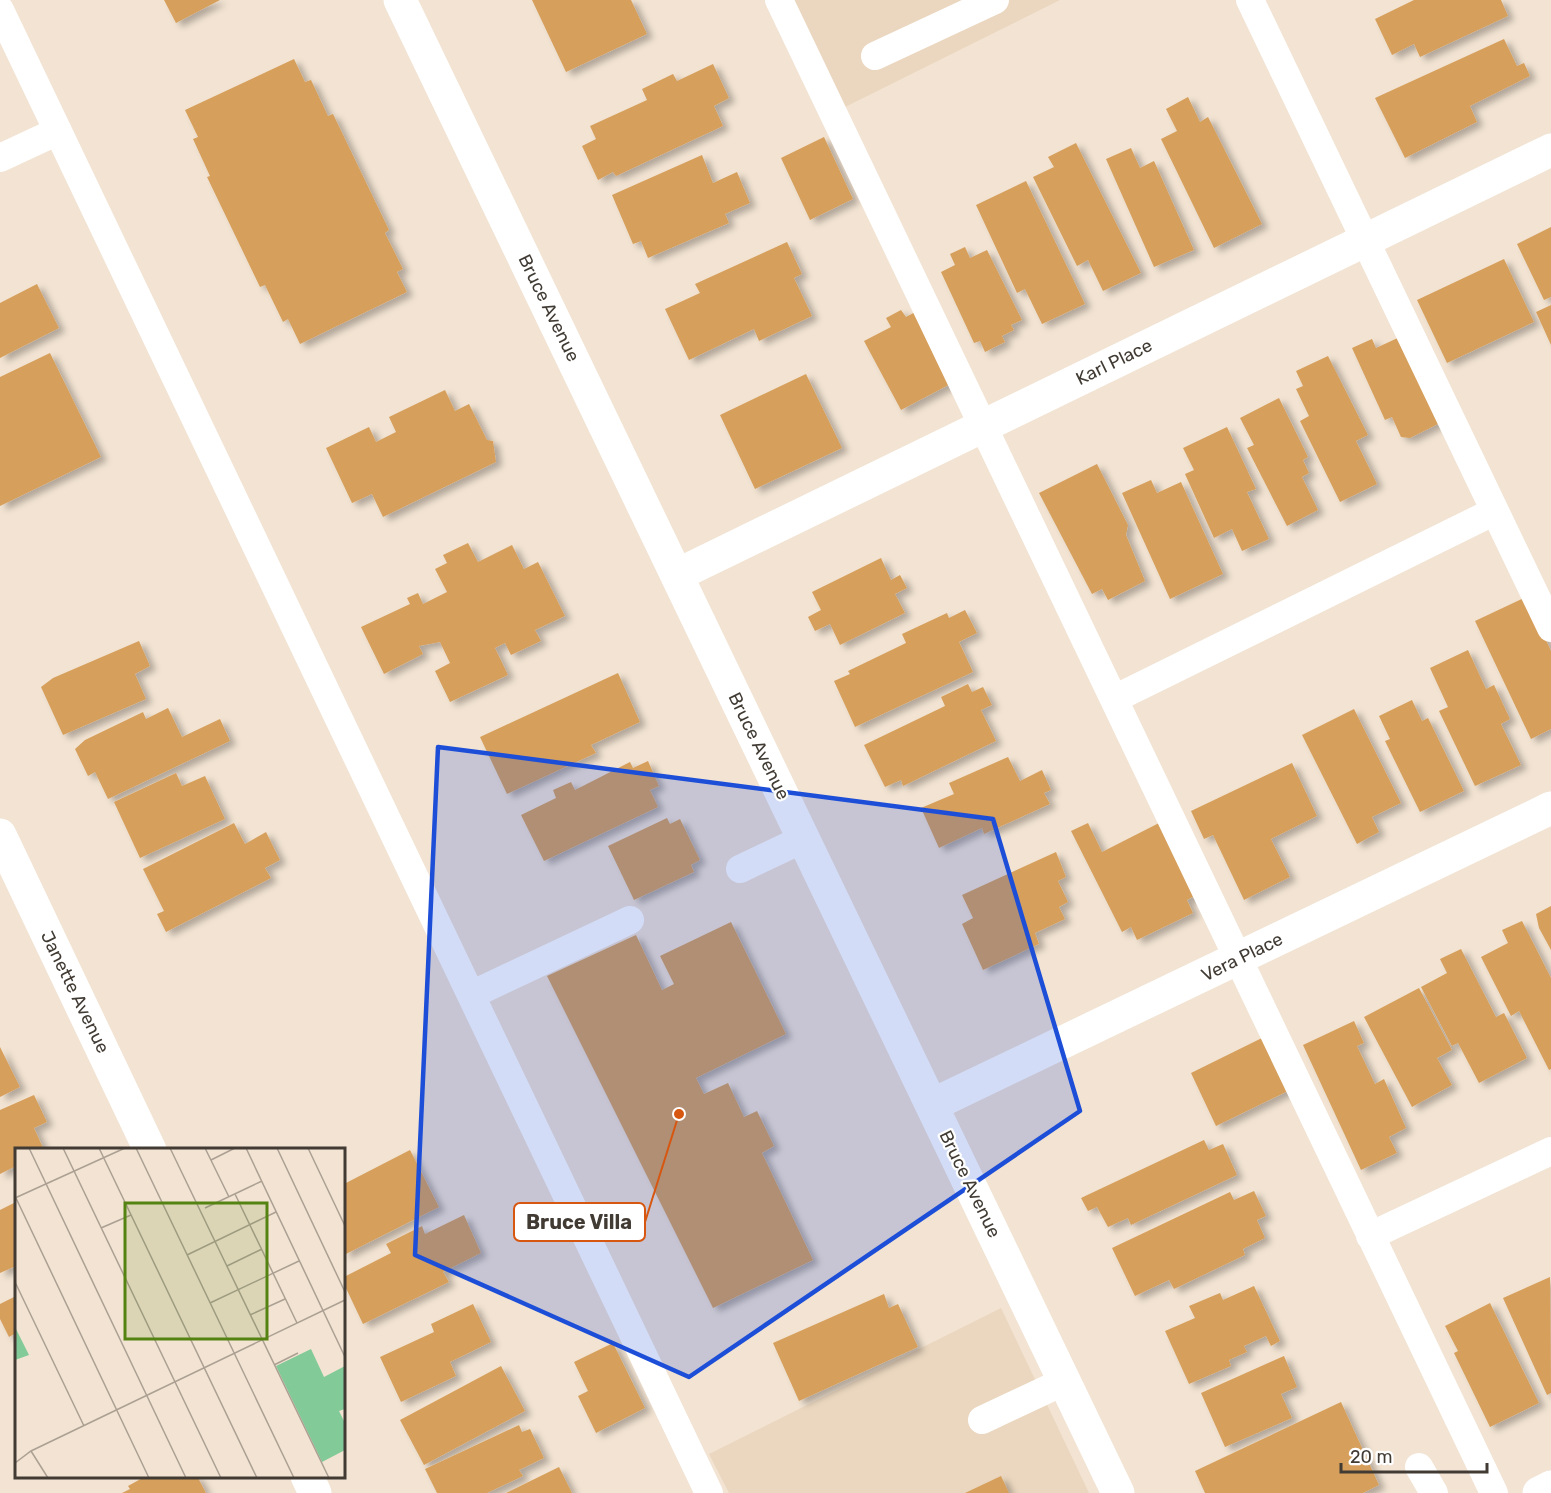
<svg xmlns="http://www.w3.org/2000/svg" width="1551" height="1493" viewBox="0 0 1551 1493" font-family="Rubik,sans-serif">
  <defs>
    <filter id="shadow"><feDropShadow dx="6" dy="4" stdDeviation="3" flood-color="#0004"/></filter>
  </defs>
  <rect width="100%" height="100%" fill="#f2e3d2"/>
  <path fill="#ebd7bf" d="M792 0H1060L843 108Z
    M1001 1308 1089 1493H729L709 1454Z"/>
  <path fill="#d69f5b" filter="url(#shadow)" d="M164 0H220L176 23Z
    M532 0H631L647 34 566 72Z
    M1414 0H1501L1508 16 1420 57 1414 44 1392 55 1375 19Z
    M1504 39 1517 66 1524 63 1530 76 1470 106 1477 122 1405 158 1375 98Z
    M294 59 305 82 311 80 328 116 333 114 389 230 385 233 403 269 397 272 407 292 300 344 288 319 283 322 265 285 260 287 207 177 210 176 193 139 198 137 185 110Z
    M713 64 729 98 714 106 723 126 616 176 613 172 598 180 582 146 596 139 590 126 647 100 642 89 673 74 677 81Z
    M1188 97 1200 122 1208 117 1262 224 1214 248 1161 139 1177 131 1166 109Z
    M824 137 853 199 810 220 781 158Z
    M1076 143 1141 273 1103 291 1088 260 1077 266 1033 177 1054 167 1048 157Z
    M1131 148 1140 168 1154 161 1194 250 1154 267 1106 159Z
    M702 155 713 183 737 172 750 203 725 214 729 223 648 258 641 241 633 244 612 195Z
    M1026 181 1085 304 1042 324 1025 289 1017 293 976 205Z
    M1551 227V297L1544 300 1517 244Z
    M787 242 802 274 794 278 812 316 759 341 754 329 689 360 665 309 700 293 695 284Z
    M965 247 970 258 987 250 1022 320 1011 325 1014 330 1002 336 1005 342 985 352 980 341 974 343 941 272 955 265 950 254Z
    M1504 259 1534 322 1447 363 1417 300Z
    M37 284 59 328 0 358V303Z
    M1551 305V345L1536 312Z
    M901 310 906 317 919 310 956 381 901 410 864 341 891 327 886 318Z
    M1402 336 1442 422 1410 438 1401 437 1392 417 1385 420 1352 348 1372 339 1376 348Z
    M50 353 101 457 0 506V377Z
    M1328 356 1368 435 1356 441 1377 484 1340 502 1300 421 1309 416 1296 389 1303 386 1296 371Z
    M806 374 842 448 755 489 720 415Z
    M445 390 455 411 469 404 487 440 493 441 496 462 383 517 372 494 352 503 326 448 369 427 376 442 396 432 389 417Z
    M1279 398 1308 457 1303 460 1309 473 1302 477 1318 510 1287 526 1247 448 1254 445 1240 418Z
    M1227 427 1256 489 1247 492 1269 539 1242 551 1232 529 1214 538 1185 474 1194 470 1183 448Z
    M1097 464 1128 525 1126 535 1145 581 1108 600 1102 589 1092 594 1039 493Z
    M1151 480 1157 493 1181 482 1223 574 1170 599 1122 493Z
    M468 543 478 562 512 545 524 569 538 562 565 616 535 630 541 641 511 655 505 643 495 648 508 675 450 702 435 671 450 663 440 642 419 646 423 654 384 674 361 627 410 604 407 598 418 593 423 604 447 592 435 569 447 563 443 555Z
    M881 558 891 580 900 575 907 588 895 594 905 613 840 645 830 624 815 631 808 617 821 610 812 592Z
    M1526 597 1551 651V729L1531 739 1475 621Z
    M965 610 977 633 959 642 973 672 855 727 834 681 850 674 848 671 906 643 902 634 947 613 949 618Z
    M139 641 150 666 135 674 146 699 63 735 41 687 53 678Z
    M1468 650 1486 689 1494 685 1510 719 1501 724 1521 765 1475 786 1439 711 1448 707 1430 668Z
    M618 673 640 722 591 745 596 753 507 794 480 737Z
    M968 684 972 692 983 687 992 705 981 710 996 741 903 786 901 780 885 787 864 745 945 706 941 697Z
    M1412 700 1422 721 1428 718 1464 791 1420 812 1385 741 1390 739 1379 716Z
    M168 708 182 737 220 719 230 741 108 799 95 772 88 776 75 749 85 740 143 712 146 719Z
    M1354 709 1401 803 1372 817 1379 832 1357 844 1302 735Z
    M1008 757 1020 781 1042 770 1051 790 1044 793 1050 804 984 834 982 828 939 848 921 808 954 794 949 783Z
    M648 761 659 786 650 790 658 807 544 861 521 815 556 798 553 790 571 782 575 790 630 762 633 768Z
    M1292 763 1317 816 1271 839 1290 877 1244 900 1213 835 1204 839 1191 811Z
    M176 773 182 786 205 776 225 819 140 858 114 802Z
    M667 818 670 824 680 819 700 860 691 865 694 872 634 900 608 846Z
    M1161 822 1198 894 1187 900 1193 913 1137 940 1131 927 1122 932 1071 831 1088 823 1102 852Z
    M234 823 245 844 266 832 280 860 265 868 271 878 166 932 157 914 164 911 143 869Z
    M1056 852 1066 877 1058 881 1068 902 1059 907 1065 919 1035 933 1039 944 983 970 962 924 973 918 962 895Z
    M1551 906V950L1539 928 1536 914Z
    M1522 921 1551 978V1069L1549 1070 1519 1011 1511 1016 1481 957 1508 943 1502 930Z
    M731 922 786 1034 696 1078 704 1094 728 1083 744 1117 757 1111 774 1146 762 1153 813 1260 713 1308 547 976 636 935 662 990 674 984 660 956Z
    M1461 949 1496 1017 1504 1013 1527 1058 1479 1083 1458 1043 1452 1046 1421 987 1447 973 1440 959Z
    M1419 988 1452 1050 1437 1058 1452 1085 1412 1107 1364 1017Z
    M1354 1021 1364 1043 1357 1046 1375 1084 1384 1079 1406 1128 1389 1137 1397 1153 1361 1170 1303 1045Z
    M1268 1035 1294 1088 1216 1126 1191 1073Z
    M0 1047 20 1087 0 1097Z
    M34 1095 47 1122 34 1128 44 1150H16V1166L0 1174V1110Z
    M1204 1140 1209 1150 1223 1144 1237 1175 1131 1225 1128 1218 1108 1227 1097 1207 1088 1211 1081 1198Z
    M410 1150 439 1207 344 1255V1199L346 1198 344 1193V1184Z
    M1254 1191 1266 1216 1257 1220 1265 1238 1243 1249 1245 1255 1174 1289 1169 1280 1135 1296 1112 1248 1230 1192 1234 1200Z
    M16 1202V1255L14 1256 16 1266 0 1273V1210Z
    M464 1215 481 1253 443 1272 449 1282 363 1324 344 1284V1277L391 1253 386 1244 422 1226 425 1234Z
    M1550 1277 1551 1393 1547 1395 1503 1298Z
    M1254 1286 1280 1341 1271 1346 1266 1336 1244 1346 1247 1352 1229 1360 1231 1366 1189 1384 1165 1331 1195 1318 1189 1306 1220 1293 1223 1300Z
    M884 1294 889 1308 898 1304 918 1347 799 1401 773 1343Z
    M16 1296V1333L9 1337 0 1319V1304Z
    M1490 1303 1539 1403 1490 1427 1454 1353 1458 1351 1445 1326Z
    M473 1304 491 1342 450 1362 456 1376 401 1402 380 1357 434 1332 431 1324Z
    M613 1343 645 1408 596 1433 578 1396 588 1391 574 1362Z
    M1284 1356 1297 1387 1281 1394 1292 1418 1225 1447 1201 1393Z
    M501 1366 525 1411 424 1465 400 1420Z
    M1341 1402 1379 1485 1363 1493H1205L1195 1471Z
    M519 1425 522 1432 530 1429 544 1458 519 1470 523 1476 487 1493H437L425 1469Z
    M559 1467 572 1493H506Z
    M146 1476H197L206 1493H122L130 1489 128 1486Z
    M1001 1476 1009 1493H965Z"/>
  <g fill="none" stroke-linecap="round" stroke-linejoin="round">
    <path stroke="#fff" stroke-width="28" d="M779 0 1494 1493
      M1250 0 1551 628
      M0 10 709 1493
      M875 56 995 0
      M0 158 58 131
      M1114 699 1495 511
      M740 869 803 839
      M471 995 630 920
      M1370 1236 1551 1151
      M982 1420 1065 1381
      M1419 1467 1434 1493"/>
    <path stroke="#fff" stroke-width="33" d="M400 0 1118 1493
      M677 575 1551 150
      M0 835 150 1150
      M932 1105 1551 808
      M307 1476 315 1493"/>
    <path stroke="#fff" stroke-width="33" d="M1539 1493 1551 1487"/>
  </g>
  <path fill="#1d4ed8" fill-opacity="0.2" stroke="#1d4ed8" stroke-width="4.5" stroke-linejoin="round" d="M438 747 993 819 1080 1111 689 1377 415 1255Z"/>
  <g text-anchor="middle" stroke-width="4.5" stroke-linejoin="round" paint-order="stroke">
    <g font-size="18" fill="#413b34" stroke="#fff">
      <text transform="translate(549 308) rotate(64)" y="6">Bruce Avenue</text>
      <text transform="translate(1114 362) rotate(-26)" y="6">Karl Place</text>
      <text transform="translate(759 746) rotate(64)" y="6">Bruce Avenue</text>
      <text transform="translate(1242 957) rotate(-26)" y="6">Vera Place</text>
      <text transform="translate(75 992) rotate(64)" y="6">Janette Avenue</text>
      <text transform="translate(970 1184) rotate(64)" y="6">Bruce Avenue</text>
    </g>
  </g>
  <g transform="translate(15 1148)">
    <rect width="330" height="330" fill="#f2e3d2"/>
    <path d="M0 179 14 207 0 212ZM296 201 309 229 330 218V261L324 263 330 275V302L307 314 261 218Z" fill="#82ca97"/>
    <path fill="none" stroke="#aba093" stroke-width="1.5" d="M14 0 171 330M48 0 206 330M84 0 242 330M121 0 279 330M155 0 314 330M190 0 214 49M231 0 330 209M262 0 330 144M293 0 330 78M196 12 220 0M220 46 282 175M0 48 134 330M0 50 110 0M190 60 247 33M86 80 116 67M172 107 261 64M212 118 247 101M0 134 69 278M195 155 284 113M235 167 270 151M259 217 283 205M16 303 33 330M0 315 16 303 330 152"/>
    <path fill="#548312" fill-opacity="0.15" stroke="#548312" stroke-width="3" d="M110 55H252V191H110Z"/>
    <rect width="330" height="330" fill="none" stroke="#413b34" stroke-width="3"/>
  </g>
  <path fill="none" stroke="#d75610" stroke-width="2" d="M679 1114L645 1222"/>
  <circle fill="#d75610" stroke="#fff" stroke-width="2" cx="679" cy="1114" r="6"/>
  <rect fill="#fff" stroke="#d75610" stroke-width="2" x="514" y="1203" width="131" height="38" rx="6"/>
  <g font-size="20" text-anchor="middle" font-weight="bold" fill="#413b34">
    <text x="579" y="1229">Bruce Villa</text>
  </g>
  <path d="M1341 1463v9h146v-9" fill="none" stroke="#413b34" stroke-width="3"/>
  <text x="1350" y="1463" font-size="18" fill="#413b34" stroke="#ffffff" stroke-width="4.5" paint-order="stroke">20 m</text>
</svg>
